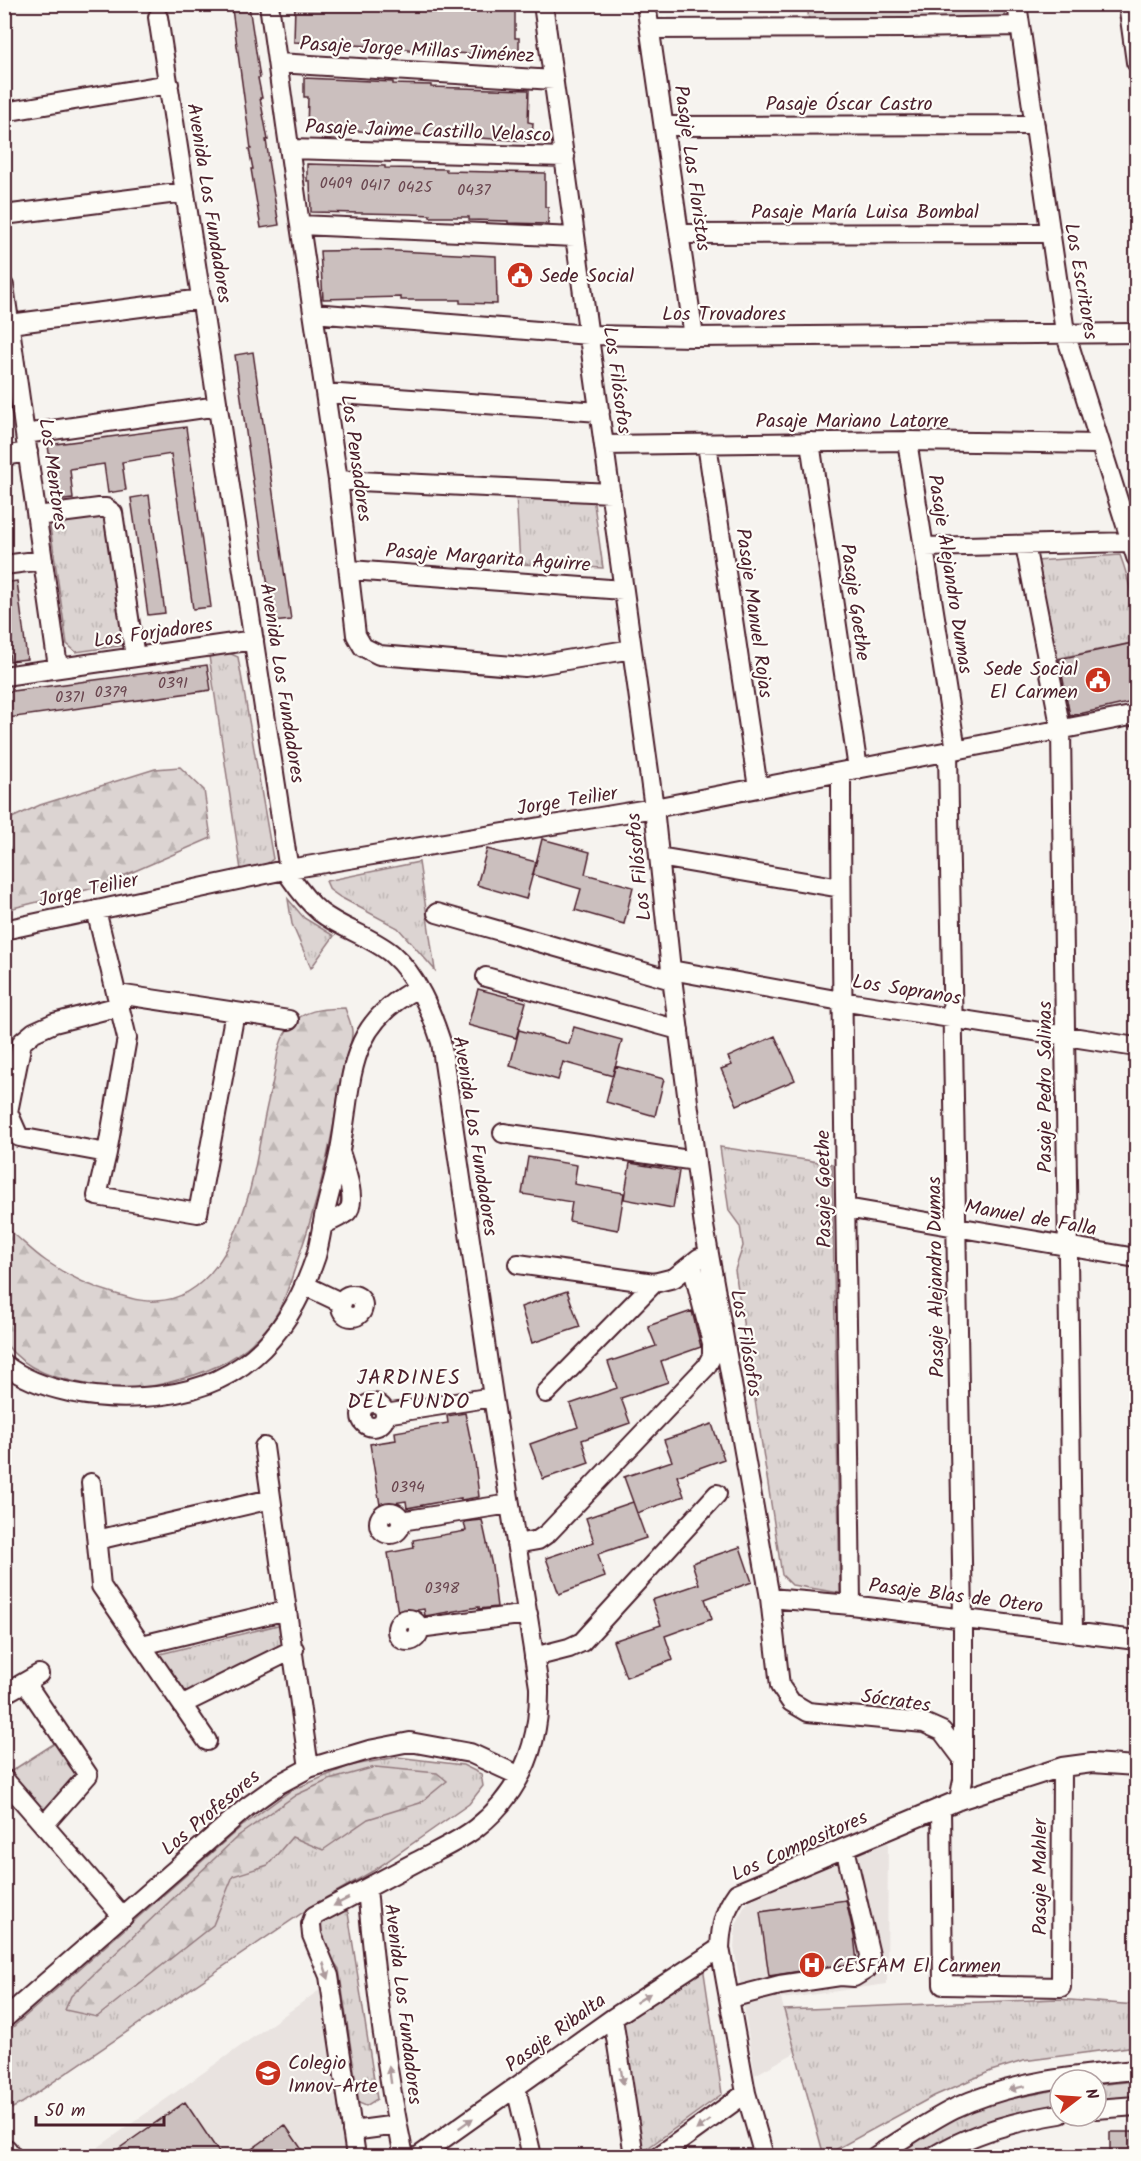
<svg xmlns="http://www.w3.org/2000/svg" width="1141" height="2161" viewBox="0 0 1141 2161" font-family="Kalam,sans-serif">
  <defs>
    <pattern id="grass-tufts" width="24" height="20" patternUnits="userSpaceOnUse" patternTransform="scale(1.5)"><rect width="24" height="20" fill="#dcd4d2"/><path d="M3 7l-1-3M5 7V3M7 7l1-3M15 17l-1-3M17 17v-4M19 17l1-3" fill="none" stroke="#beb6b4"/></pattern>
    <pattern id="forest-firs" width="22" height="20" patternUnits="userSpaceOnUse" patternTransform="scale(1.5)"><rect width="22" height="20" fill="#dcd4d2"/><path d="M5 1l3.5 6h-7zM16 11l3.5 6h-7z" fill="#beb6b4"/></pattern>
  </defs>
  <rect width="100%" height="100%" fill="#f6f3ef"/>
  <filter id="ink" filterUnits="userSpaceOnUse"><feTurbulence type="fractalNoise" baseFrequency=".0167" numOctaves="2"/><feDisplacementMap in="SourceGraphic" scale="12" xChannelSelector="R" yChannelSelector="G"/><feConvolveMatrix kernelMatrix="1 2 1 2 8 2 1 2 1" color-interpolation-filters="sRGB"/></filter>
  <g filter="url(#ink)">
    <path fill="#e9e3e0" d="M888 1838 887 1984 781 1999 796 2052 755 2075 734 1947 736 1925 744 1907 750 1899Z
      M321 1989 345 2156H86Z"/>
    <path fill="url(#grass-tufts)" stroke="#937a7e" stroke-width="1.5" d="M807 5H1004L1005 20H809Z
      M516 493 593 497 603 568 520 564Z
      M109 516 125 645 76 652 67 644 50 526C64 513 91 517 109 516Z
      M1120 555C1131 584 1136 611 1136 642L1055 659 1036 561Z
      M229 653 238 657 273 859 261 868 241 870 209 656Z
      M419 862 435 970 398 928 340 897 330 890 326 881Z
      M288 899 304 918 334 936 311 968 292 924Z
      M720 1147 832 1164 840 1593 792 1585 782 1575 735 1270 743 1246 740 1226 729 1211Z
      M282 1624 285 1645 182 1695 156 1655Z
      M55 1743 77 1775 44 1811 10 1772Z
      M397 1757 463 1765 481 1774 483 1786 469 1804 373 1871 317 1903 22 2103 5 2112V2034L241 1827 290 1791 349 1766Z
      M343 1905 348 1913 377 2099 366 2106 359 2103 339 1969 316 1935 311 1921Z
      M703 1966 722 2094 645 2150 634 2149 619 2027Z
      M1057 1999 1136 2005V2046L1023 2061 991 2071 934 2096 824 2156 784 2010Z
      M1136 2081V2103L1096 2105V2085Z
      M1060 2089V2111L925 2156H885L953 2118 996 2102Z"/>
    <path fill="url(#forest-firs)" stroke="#937a7e" stroke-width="1.5" d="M180 767 204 790 211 838 98 887 5 910V821L40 805 155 769Z
      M345 1008C347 1015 353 1026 352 1034 352 1044 346 1055 344 1064 339 1083 337 1103 334 1123 325 1172 312 1220 295 1268 288 1289 281 1312 266 1329 243 1356 215 1370 181 1379 153 1388 126 1391 96 1386 60 1379 28 1374 5 1343L4 1226C19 1237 31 1251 46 1261 68 1276 91 1287 116 1294 129 1298 142 1302 156 1301 208 1299 234 1243 247 1200 258 1164 261 1126 271 1089 277 1067 275 1043 291 1025 306 1008 324 1009 345 1008Z
      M375 1767 437 1773 447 1781 420 1803 368 1819 323 1850 292 1837 268 1865 233 1876 213 1925 97 2017 65 2010 71 1996 238 1836 296 1795 329 1780Z"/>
    <path fill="#cbbfbe" stroke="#4a1f2b" stroke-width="1.5" d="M295 4H459L515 8V38H519V56L409 51V49H371V46L294 42Z
      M249 6 260 78H258L262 98H260L268 140H266L269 160H268L279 225 261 228 251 169H253L249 149H251L232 9Z
      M304 78 393 82V84L431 85V87L529 90 528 122 533 123 532 141 307 128 308 97H304Z
      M307 164 385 166V168L446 169V171L545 173V207H548V224L508 223V221L469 220V217H430V215L411 214 311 212 310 181H307Z
      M377 250 496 256 497 304 460 303V300H401V297L323 299 320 251Z
      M253 352 291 620 273 622 235 355Z
      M186 427 211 607 193 609 171 454 122 462 126 490 108 493 104 464 70 469 73 499 55 501 48 445Z
      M149 495 165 613 148 615 131 498Z
      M17 581 27 659 10 661 4 619V583Z
      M1137 642V701L1070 716 1059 659Z
      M207 665 211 690 8 718 5 692Z
      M542 839 590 852 585 874 633 887 624 924 575 910 581 889 533 875Z
      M487 849 536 862 526 899 477 885Z
      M478 989 526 1002 516 1038 468 1025Z
      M574 1027 622 1040 613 1076 563 1062 558 1080 510 1066 519 1030 569 1044Z
      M775 1036 795 1080 737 1105 721 1069 732 1065 728 1057Z
      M615 1066 664 1079 655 1116 606 1102Z
      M528 1157 577 1165 574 1184 624 1193 618 1230 569 1221 572 1202 522 1194Z
      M630 1163 679 1171 673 1208 624 1199Z
      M567 1291 580 1327 532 1343 521 1307Z
      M692 1311 701 1347 661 1361 668 1382 621 1398 630 1423 582 1440 589 1463 543 1479 530 1444 578 1427 570 1404 617 1388 608 1362 656 1346 648 1326Z
      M465 1413 475 1462 479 1497 461 1500V1498L407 1508 406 1501 380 1505 370 1444 396 1440 395 1432 448 1423 447 1416Z
      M712 1424 724 1459 677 1476 684 1496 637 1513 624 1477 672 1461 664 1440Z
      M633 1502 646 1538 598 1554 605 1577 559 1594 546 1558 594 1542 586 1518Z
      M482 1520 492 1566 497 1607 479 1609V1607L425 1616 424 1609 398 1613 388 1553 414 1548 413 1540 466 1531 464 1522Z
      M740 1547 752 1582 705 1599 712 1619 665 1636 673 1660 626 1677 613 1641 661 1625 652 1600 699 1584 692 1563Z
      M846 1900 854 1936 857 1962 851 1966 838 1965 769 1976 760 1912Z
      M185 2102 222 2157H107Z
      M285 2125 307 2157H241Z
      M1110 2132H1133V2139H1137V2157H1110Z"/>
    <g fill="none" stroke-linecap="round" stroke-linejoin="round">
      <defs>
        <path id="minor" d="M269 4 300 225 338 480 356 635 363 647 379 655 525 667 632 649
          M543 4 654 808 671 970 704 1226 770 1598 780 1686 791 1702 808 1712 924 1723 942 1731 963 1759
          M646 4 694 337
          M1017 4 1065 332 1136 557
          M1128 4 1136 62
          M158 17 290 877C299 890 308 902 320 912 342 929 370 936 392 954 417 976 431 1011 441 1042L493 1397 539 1687C540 1743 522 1792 476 1828 458 1842 436 1851 416 1862 382 1880 348 1898 314 1916L311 1924 312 1935 329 1976 356 2156
          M650 29 908 28 1020 26
          M278 63 554 80
          M4 112 169 84
          M664 126 1035 125
          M290 149 565 157
          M4 215 185 192
          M300 225 575 237
          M679 234 1050 233
          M4 286 58 667
          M313 313 589 335 694 337 1136 333
          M10 324 202 299
          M325 393 600 412
          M25 434 218 406
          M907 441 956 750
          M810 442 858 769
          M707 444 758 788
          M604 445 907 441 1099 444
          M4 456 28 452
          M338 480 611 493
          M37 516 99 508H106L113 513 135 657
          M1025 545 1061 730 1073 1632
          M925 547 1131 542
          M4 565 43 560
          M350 570 623 590
          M4 676 254 640
          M948 752 963 1619V1780L959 1800
          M841 772C841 1050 848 1328 851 1605
          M659 857 841 888
          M96 910 127 1038 107 1153 97 1196 198 1213 235 1012
          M437 913 672 980
          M4 930 289 869 654 808 1136 715
          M671 970 841 1001 1136 1047
          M486 977 679 1030
          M118 994 289 1020
          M503 1133 696 1161
          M107 1153 19 1137 8 1112 22 1042 34 1032 54 1023 120 1006
          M846 1208 1136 1258
          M322 1226C329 1221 340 1218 347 1212 358 1202 344 1165 340 1152
          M518 1264 654 1283 674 1278 699 1258
          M304 1285 342 1303
          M341 1306a11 11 0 1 1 22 0a11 11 0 1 1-22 0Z
          M4 1364C39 1392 99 1400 143 1397 236 1392 287 1342 316 1256 320 1242 322 1226 325 1212 330 1191 336 1171 340 1150 353 1080 345 1025 418 988
          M546 1393 654 1283
          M361 1415a12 12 0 1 1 24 0a12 12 0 1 1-24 0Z
          M385 1414 493 1397
          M264 1447 309 1768
          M91 1483 101 1586 207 1741
          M379 1523a11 11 0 1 1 22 0a11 11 0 1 1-22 0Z
          M401 1521 510 1504
          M97 1540 271 1499
          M516 1544 538 1540 548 1533 706 1367 712 1356V1343L692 1265
          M770 1598 851 1605 1136 1640
          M397 1630a11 11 0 1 1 22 0a11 11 0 1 1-22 0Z
          M419 1628 528 1614
          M142 1645 287 1610
          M534 1657 569 1648 582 1642 717 1494
          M25 1682 88 1775 44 1825
          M4 1694 39 1674
          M183 1704 294 1649
          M4 1779 123 1917
          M941 1808 943 1985 1061 1987 1062 1767
          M367 1888C375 1978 385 2068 404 2156
          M730 1998 780 1985 840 1976 854 1977 867 1969 870 1955 845 1848
          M613 2018 634 2156
          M4 2019 247 1807 279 1784 309 1768 369 1750 410 1742 470 1753 520 1776
          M516 2088 532 2156
          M1096 2109 1136 2106
          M352 2131 397 2125
          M4 2148 7 2149 12 2156
          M419 2156 613 2018 720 1948
          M659 2156 746 2093
          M764 2156 746 2093 720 1948C721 1926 724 1911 737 1893L959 1800 1062 1767 1092 1763 1136 1766
          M876 2156C902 2140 927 2122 955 2108 1011 2082 1076 2075 1136 2070
          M934 2156C972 2133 1016 2121 1060 2114"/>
      </defs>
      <use href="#minor" stroke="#4a1f2b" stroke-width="22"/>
      <use href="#minor" stroke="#fdfcf7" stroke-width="18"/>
    </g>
    <defs><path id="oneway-solid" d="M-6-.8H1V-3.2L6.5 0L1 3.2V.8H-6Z" transform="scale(1.5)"/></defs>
    <g fill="#ac999b">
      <use href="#oneway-solid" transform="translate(341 1902) rotate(153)"/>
      <use href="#oneway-solid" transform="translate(326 1971) rotate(71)"/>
      <use href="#oneway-solid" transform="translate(643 1998) rotate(-33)"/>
      <use href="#oneway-solid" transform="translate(390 2075) rotate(-98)"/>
      <use href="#oneway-solid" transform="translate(622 2076) rotate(81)"/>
      <use href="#oneway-solid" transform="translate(1017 2088) rotate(166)"/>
      <use href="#oneway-solid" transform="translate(466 2123) rotate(-35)"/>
      <use href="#oneway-solid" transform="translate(703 2125) rotate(144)"/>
    </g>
  </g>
  <defs>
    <symbol id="civic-disc" viewBox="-11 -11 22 22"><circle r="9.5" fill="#c8321e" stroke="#fdfcf7"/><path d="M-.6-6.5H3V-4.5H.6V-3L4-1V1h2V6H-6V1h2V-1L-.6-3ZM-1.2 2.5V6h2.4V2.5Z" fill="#fff"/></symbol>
    <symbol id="hospital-disc" viewBox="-11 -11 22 22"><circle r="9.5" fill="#c8321e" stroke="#fdfcf7"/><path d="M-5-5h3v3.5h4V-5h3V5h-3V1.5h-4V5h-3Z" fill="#fff"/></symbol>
    <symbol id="school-disc" viewBox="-11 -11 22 22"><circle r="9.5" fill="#c8321e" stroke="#fdfcf7"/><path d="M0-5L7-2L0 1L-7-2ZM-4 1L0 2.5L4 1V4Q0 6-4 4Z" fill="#fff"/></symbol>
  </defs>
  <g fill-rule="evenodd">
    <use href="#civic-disc" x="505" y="260" width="30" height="30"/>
    <use href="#civic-disc" x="1083" y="665" width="30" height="30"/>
    <use href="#hospital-disc" x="797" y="1950" width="30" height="30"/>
    <use href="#school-disc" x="253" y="2058" width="30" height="30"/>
  </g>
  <g text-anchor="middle" stroke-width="4.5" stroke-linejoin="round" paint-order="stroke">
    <g font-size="16" fill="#6a4750">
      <text x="336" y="188">0409</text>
      <text x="375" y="190">0417</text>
      <text x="415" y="192">0425</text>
      <text x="474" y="195">0437</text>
      <text x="173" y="688">0391</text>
      <text x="111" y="697">0379</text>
      <text x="70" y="702">0371</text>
      <text x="408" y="1492">0394</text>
      <text x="442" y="1593">0398</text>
    </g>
    <g font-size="20" fill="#4a1f2b" stroke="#fdfcf7">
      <text transform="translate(417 49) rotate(3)" y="7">Pasaje Jorge Millas Jiménez</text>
      <text x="849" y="110">Pasaje Óscar Castro</text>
      <text transform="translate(428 130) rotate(2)" y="7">Pasaje Jaime Castillo Velasco</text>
      <text transform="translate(693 168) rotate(82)" y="7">Pasaje Las Floristas</text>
      <text transform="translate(210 203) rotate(81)" y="7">Avenida Los Fundadores</text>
      <text x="865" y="218">Pasaje María Luisa Bombal</text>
      <text transform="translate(1082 281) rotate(80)" y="7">Los Escritores</text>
      <text x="724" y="320">Los Trovadores</text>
      <text transform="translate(618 380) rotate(82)" y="7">Los Filósofos</text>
      <text x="852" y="427">Pasaje Mariano Latorre</text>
      <text transform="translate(357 458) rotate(82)" y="7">Los Pensadores</text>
      <text transform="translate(54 474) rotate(82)" y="7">Los Mentores</text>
      <text transform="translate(488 557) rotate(4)" y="7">Pasaje Margarita Aguirre</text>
      <text transform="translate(951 574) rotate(81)" y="7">Pasaje Alejandro Dumas</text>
      <text transform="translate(856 602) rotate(82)" y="7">Pasaje Goethe</text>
      <text transform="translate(755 613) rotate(82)" y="7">Pasaje Manuel Rojas</text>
      <text transform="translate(153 632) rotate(-8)" y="7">Los Forjadores</text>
      <text transform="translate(283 683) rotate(81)" y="7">Avenida Los Fundadores</text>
      <text transform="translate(567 800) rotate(-9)" y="7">Jorge Teilier</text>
      <text transform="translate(638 867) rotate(-96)" y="7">Los Filósofos</text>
      <text transform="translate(88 889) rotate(-12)" y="7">Jorge Teilier</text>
      <text transform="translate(907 989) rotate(9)" y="7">Los Sopranos</text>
      <text transform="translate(1044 1087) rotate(-90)" y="7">Pasaje Pedro Salinas</text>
      <text transform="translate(476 1136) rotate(81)" y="7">Avenida Los Fundadores</text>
      <text transform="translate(823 1189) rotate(-91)" y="7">Pasaje Goethe</text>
      <text transform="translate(1031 1217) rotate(10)" y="7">Manuel de Falla</text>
      <text transform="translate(935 1277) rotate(-91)" y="7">Pasaje Alejandro Dumas</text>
      <text transform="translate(747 1343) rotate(80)" y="7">Los Filósofos</text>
      <text transform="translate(956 1595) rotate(7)" y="7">Pasaje Blas de Otero</text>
      <text transform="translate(896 1700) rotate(8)" y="7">Sócrates</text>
      <text transform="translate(210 1812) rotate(-40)" y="7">Los Profesores</text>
      <text transform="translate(799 1845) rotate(-24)" y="7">Los Compositores</text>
      <text transform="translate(1039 1877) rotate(-90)" y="7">Pasaje Mahler</text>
      <text transform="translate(404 2004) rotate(83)" y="7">Avenida Los Fundadores</text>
      <text transform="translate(555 2032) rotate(-36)" y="7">Pasaje Ribalta</text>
    </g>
    <g font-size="20" fill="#4a1f2b" stroke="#fdfcf7" text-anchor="start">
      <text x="540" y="282">Sede Social</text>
      <text x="1078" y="675" text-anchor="end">Sede Social<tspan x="1078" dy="23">El Carmen</tspan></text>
      <text x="832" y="1972">CESFAM El Carmen</text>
      <text x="288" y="2069">Colegio<tspan x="288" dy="23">Innov-Arte</tspan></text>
    </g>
    <g font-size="21" letter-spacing="1.5" fill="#4a1f2b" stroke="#fdfcf7">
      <text x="409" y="1384">JARDINES<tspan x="409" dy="24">DEL FUNDO</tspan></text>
    </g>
  </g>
  <rect width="1141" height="2161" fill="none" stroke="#fdfcf7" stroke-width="24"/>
  <rect x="12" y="12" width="1117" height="2137" fill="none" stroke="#4a1f2b" stroke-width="2" filter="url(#ink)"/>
  <g transform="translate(1078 2098) rotate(73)"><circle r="28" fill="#fdfcf7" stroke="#b5a4a5" stroke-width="1.5"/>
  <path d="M0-4.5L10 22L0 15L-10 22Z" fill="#c8321e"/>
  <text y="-9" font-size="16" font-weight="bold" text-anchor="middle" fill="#4a1f2b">N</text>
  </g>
  <path d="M36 2116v9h128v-9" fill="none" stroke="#4a1f2b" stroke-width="3"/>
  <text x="45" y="2116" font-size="18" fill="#4a1f2b" stroke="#fdfcf7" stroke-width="4.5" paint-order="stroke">50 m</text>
</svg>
